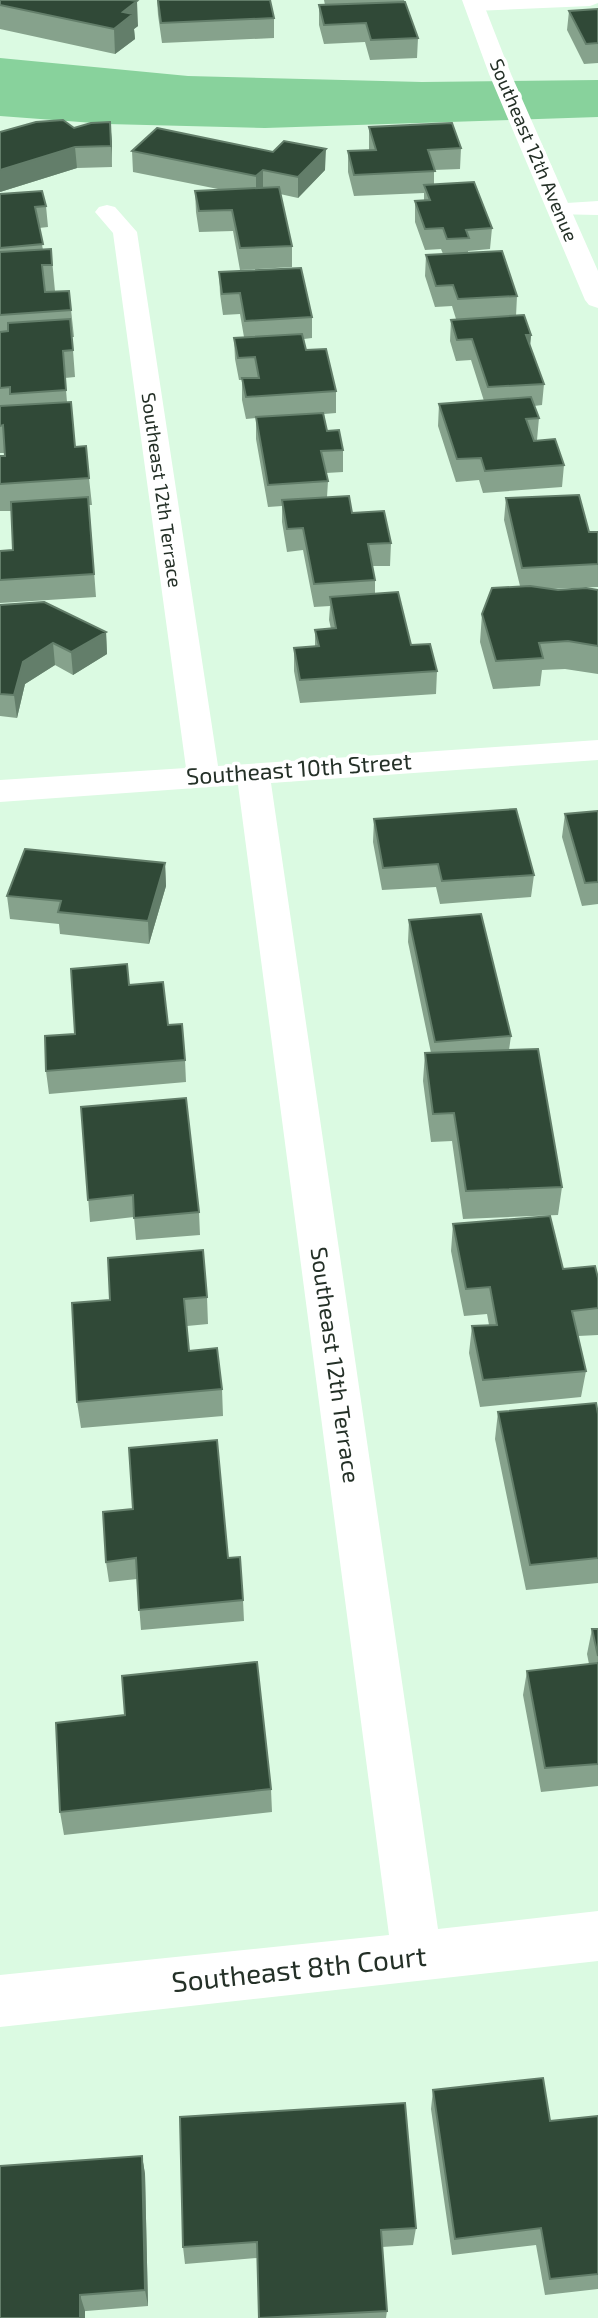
<svg xmlns="http://www.w3.org/2000/svg" width="598" height="2318" viewBox="0 0 598 2318" font-family="'Exo 2',sans-serif">
  <rect width="100%" height="100%" fill="#dbfae2"/>
  <path fill="#88d29c" d="M0 58 188 76 422 82 598 80V117L265 128 107 124 0 116Z"/>
  <g fill="none" stroke-linecap="round" stroke-linejoin="round">
    <path fill="#fff" fill-rule="evenodd" d="M469 0H598V3L590 6 474 11 467 9 464 5Z
      M598 201V215L551 214 547 209 551 204Z
      M107 205 115 207 137 232 218 766 598 740V760L271 783 438 1929 598 1911V1961L0 2027V1975L389 1935 238 785 0 802V780L186 768 113 233 95 212 99 207Z"/>
    <path fill="#fff" fill-rule="evenodd" d="M462 0H482L511 74 598 271V308L589 305 585 300 489 74Z"/>
  </g>
  <path fill="#86a28c" d="M0 0 138 26 134 29 135 39 115 54 0 29Z
    M157 0H270L274 18V38L162 43 158 15Z
    M324 0H404L418 38 417 58 370 60 365 42 324 44 319 25V5H325Z
    M598 9V63L584 64 567 30 569 11Z
    M110 122 112 167 77 168 0 192 74 128Z
    M369 127 461 148 460 169 434 170V184L492 228 490 249 468 251V253L517 296 516 316 531 335 530 346 544 384 542 405 534 406 539 418 537 440 564 465 562 487 483 493 479 480 456 482 438 426 439 404 484 401 471 360 456 361 450 341 451 320 456 319 452 306 435 307 425 276 426 255 443 254 441 249 425 250 415 222V201H424V193L354 196 348 172V151L369 150Z
    M132 151 325 170 298 198 280 194 292 246V267L240 270 233 231 199 232 196 212 195 191 223 190 133 172Z
    M0 194 46 206 48 227 39 228 43 250 51 249 55 291 45 292 69 291 74 337H72L75 377 65 378 67 402 75 447 89 478 92 505H89L96 597 0 603V551L13 550 11 511H0V456H5V453H0Z
    M219 272 312 317V338L304 339 306 350 336 391V413L324 414 327 431 343 450V472L326 473 328 481 327 497 352 513 391 543 390 566H372L375 580V594L411 645 437 671 436 694 300 703 294 671V648L315 647V630L331 629 329 620 330 606 314 607 303 550 287 552 282 522V506L268 507 256 439V418L246 419 242 400V380H239L235 359 234 338 244 337 240 314 223 315 220 294Z
    M506 498 589 532H598V587L550 589 558 590H598V674L565 669 542 670 540 686 493 689 480 642 482 614 520 586 504 520Z
    M0 605 106 632 107 654 73 675 55 665 25 684 17 718 0 716Z
    M598 811V904L582 906 562 837 565 814Z
    M374 819 534 875 531 897 440 904 436 887 382 890 373 842Z
    M165 863 166 886 149 944 60 934 59 924 10 919 7 896Z
    M409 920 511 1036 509 1050 562 1187 558 1215 463 1219 452 1141 431 1142 423 1081 425 1053H431L408 942Z
    M129 985 168 1025 185 1060 186 1082 49 1094 46 1071 75 1034Z
    M81 1107 199 1212 200 1235 136 1240 134 1217 90 1222Z
    M453 1224 563 1269 598 1278V1335L578 1336 586 1371 581 1397 480 1407 469 1353 472 1326 489 1325 487 1314 464 1316 451 1251Z
    M207 1297 208 1324 187 1326 189 1351 222 1389 223 1416 81 1428 77 1402 72 1303Z
    M498 1412 598 1414V1583L526 1590 495 1439Z
    M103 1512 228 1558 243 1600 244 1621 141 1630 137 1579 109 1582 106 1562Z
    M592 1629H598V1786L541 1792 523 1695 527 1671 589 1664 587 1654Z
    M271 1789 272 1812 64 1835 60 1812Z
    M433 2090 550 2121 598 2116V2289L545 2295 536 2245 452 2255 431 2109Z
    M180 2117 416 2228 413 2245 382 2247 387 2311 386 2318H259L257 2258 185 2264 183 2247Z
    M142 2156 145 2174 148 2306 0 2318Z"/>
  <path fill="#637e6a" d="M137 1 138 26 134 29 135 39 115 54 114 29 123 12Z
    M110 122 112 142V167L111 146Z
    M75 147 77 168 0 192V170Z
    M326 149 325 170 298 198V177Z
    M263 170V190L256 197V176Z
    M526 335H531L529 356Z
    M106 632 107 654 73 675 71 652Z
    M53 643 55 665 25 684 17 718 14 695 23 662Z
    M165 863 166 886 149 944 148 921Z
    M142 2156 145 2174 148 2306 145 2290Z
    M80 2295 85 2311V2318H80Z"/>
  <path fill="#304937" stroke="#637e6a" stroke-width="2" d="M0 0H130L137 1 123 12 133 14 114 29 0 5Z
    M158 0H270L274 18 161 23Z
    M405 2 418 38 371 40 366 23 324 25 319 5Z
    M598 9V43L586 44 569 11Z
    M63 120 74 128 91 123 110 122 111 146 75 147 0 170V132L36 122Z
    M452 123 461 148 428 150 435 171 354 175 348 151 376 150 369 127Z
    M157 128 273 152 284 141 326 149 298 177 263 170 256 176 132 151Z
    M474 182 492 228 466 230 469 238 447 239 443 228 425 229 415 201 430 200 424 185Z
    M279 187 292 246 240 248 232 210 199 211 195 191Z
    M42 191 46 206 35 207 43 244 0 248V194Z
    M51 249 52 265H42L45 292 69 291 71 310 0 315V252Z
    M502 251 517 296 458 299 453 285 436 286 426 255Z
    M301 268 312 317 245 321 240 293 222 294 219 272Z
    M524 315 531 335H526L544 384 488 387 472 339 457 340 451 320Z
    M70 319 73 350 63 351 66 390 10 394V387L0 388V332L8 331V323Z
    M302 334 306 350 326 349 336 391 246 397 242 378H259L255 357 238 358 234 338Z
    M531 397 539 418 526 419 534 441 555 439 564 465 485 471 481 458 457 459 439 404Z
    M71 402 75 447 86 446 89 478 0 484V456H5L3 425 0 426V406Z
    M323 413 327 431 339 430 343 450 321 451 328 481 268 485 256 417Z
    M579 495 589 532H598V564L522 568 506 498Z
    M349 496 352 513 384 511 391 543 368 544 375 580 314 584 303 528 287 529 282 500Z
    M88 497 94 574 0 580V551L13 550 11 502Z
    M530 586 558 590 586 588 598 590V646L568 641 539 643 543 658 496 661 482 614 492 588Z
    M398 592 411 645 430 644 437 671 300 680 294 648 319 646 315 630 336 628 330 597Z
    M44 602 106 632 71 652 53 643 23 662 14 695 0 694V605Z
    M516 809 534 875 442 881 438 864 383 868 374 819Z
    M598 811V882L585 883 565 814Z
    M25 849 165 863 148 921 58 912 61 901 7 896Z
    M481 914 511 1036 435 1042 409 920Z
    M127 964 129 985 163 982 168 1025 182 1024 185 1060 46 1071 45 1036 75 1034 71 969Z
    M538 1049 562 1187 466 1191 454 1113 433 1114 425 1053Z
    M186 1098 199 1212 134 1218 133 1195 88 1200 81 1107Z
    M550 1216 563 1269 595 1266 598 1278V1308L572 1311 586 1371 483 1380 472 1326 497 1325 490 1287 466 1289 453 1224Z
    M203 1250 207 1297 184 1299 189 1351 217 1348 222 1389 77 1402 72 1303 110 1300 108 1258Z
    M596 1403 598 1414V1558L530 1565 498 1412Z
    M217 1440 228 1558 240 1557 243 1600 139 1610 136 1558 106 1562 103 1512 133 1509 129 1448Z
    M592 1629H598V1656Z
    M257 1662 271 1789 60 1812 56 1723 125 1715 122 1676Z
    M598 1663V1764L545 1768 527 1671Z
    M543 2078 550 2121 598 2116V2274L550 2279 541 2228 455 2239 433 2090Z
    M405 2103 416 2228 381 2230 387 2311 259 2318 257 2242 183 2247 180 2117Z
    M142 2156 145 2290 80 2295V2318H0V2166Z"/>
  <g text-anchor="middle" stroke-width="7" stroke-linejoin="round" paint-order="stroke">
    <g font-size="19" fill="#243027" stroke="#fff">
      <text transform="translate(534 150) rotate(67)" y="7">Southeast 12th Avenue</text>
      <text transform="translate(162 490) rotate(82)" y="7">Southeast 12th Terrace</text>
    </g>
    <g font-size="23" fill="#243027" stroke="#fff">
      <text transform="translate(299 769) rotate(-4)" y="8">Southeast 10th Street</text>
      <text transform="translate(335 1365) rotate(82)" y="8">Southeast 12th Terrace</text>
    </g>
    <g font-size="28" fill="#243027" stroke="#fff">
      <text transform="translate(299 1969) rotate(-6)" y="10">Southeast 8th Court</text>
    </g>
  </g>
</svg>
